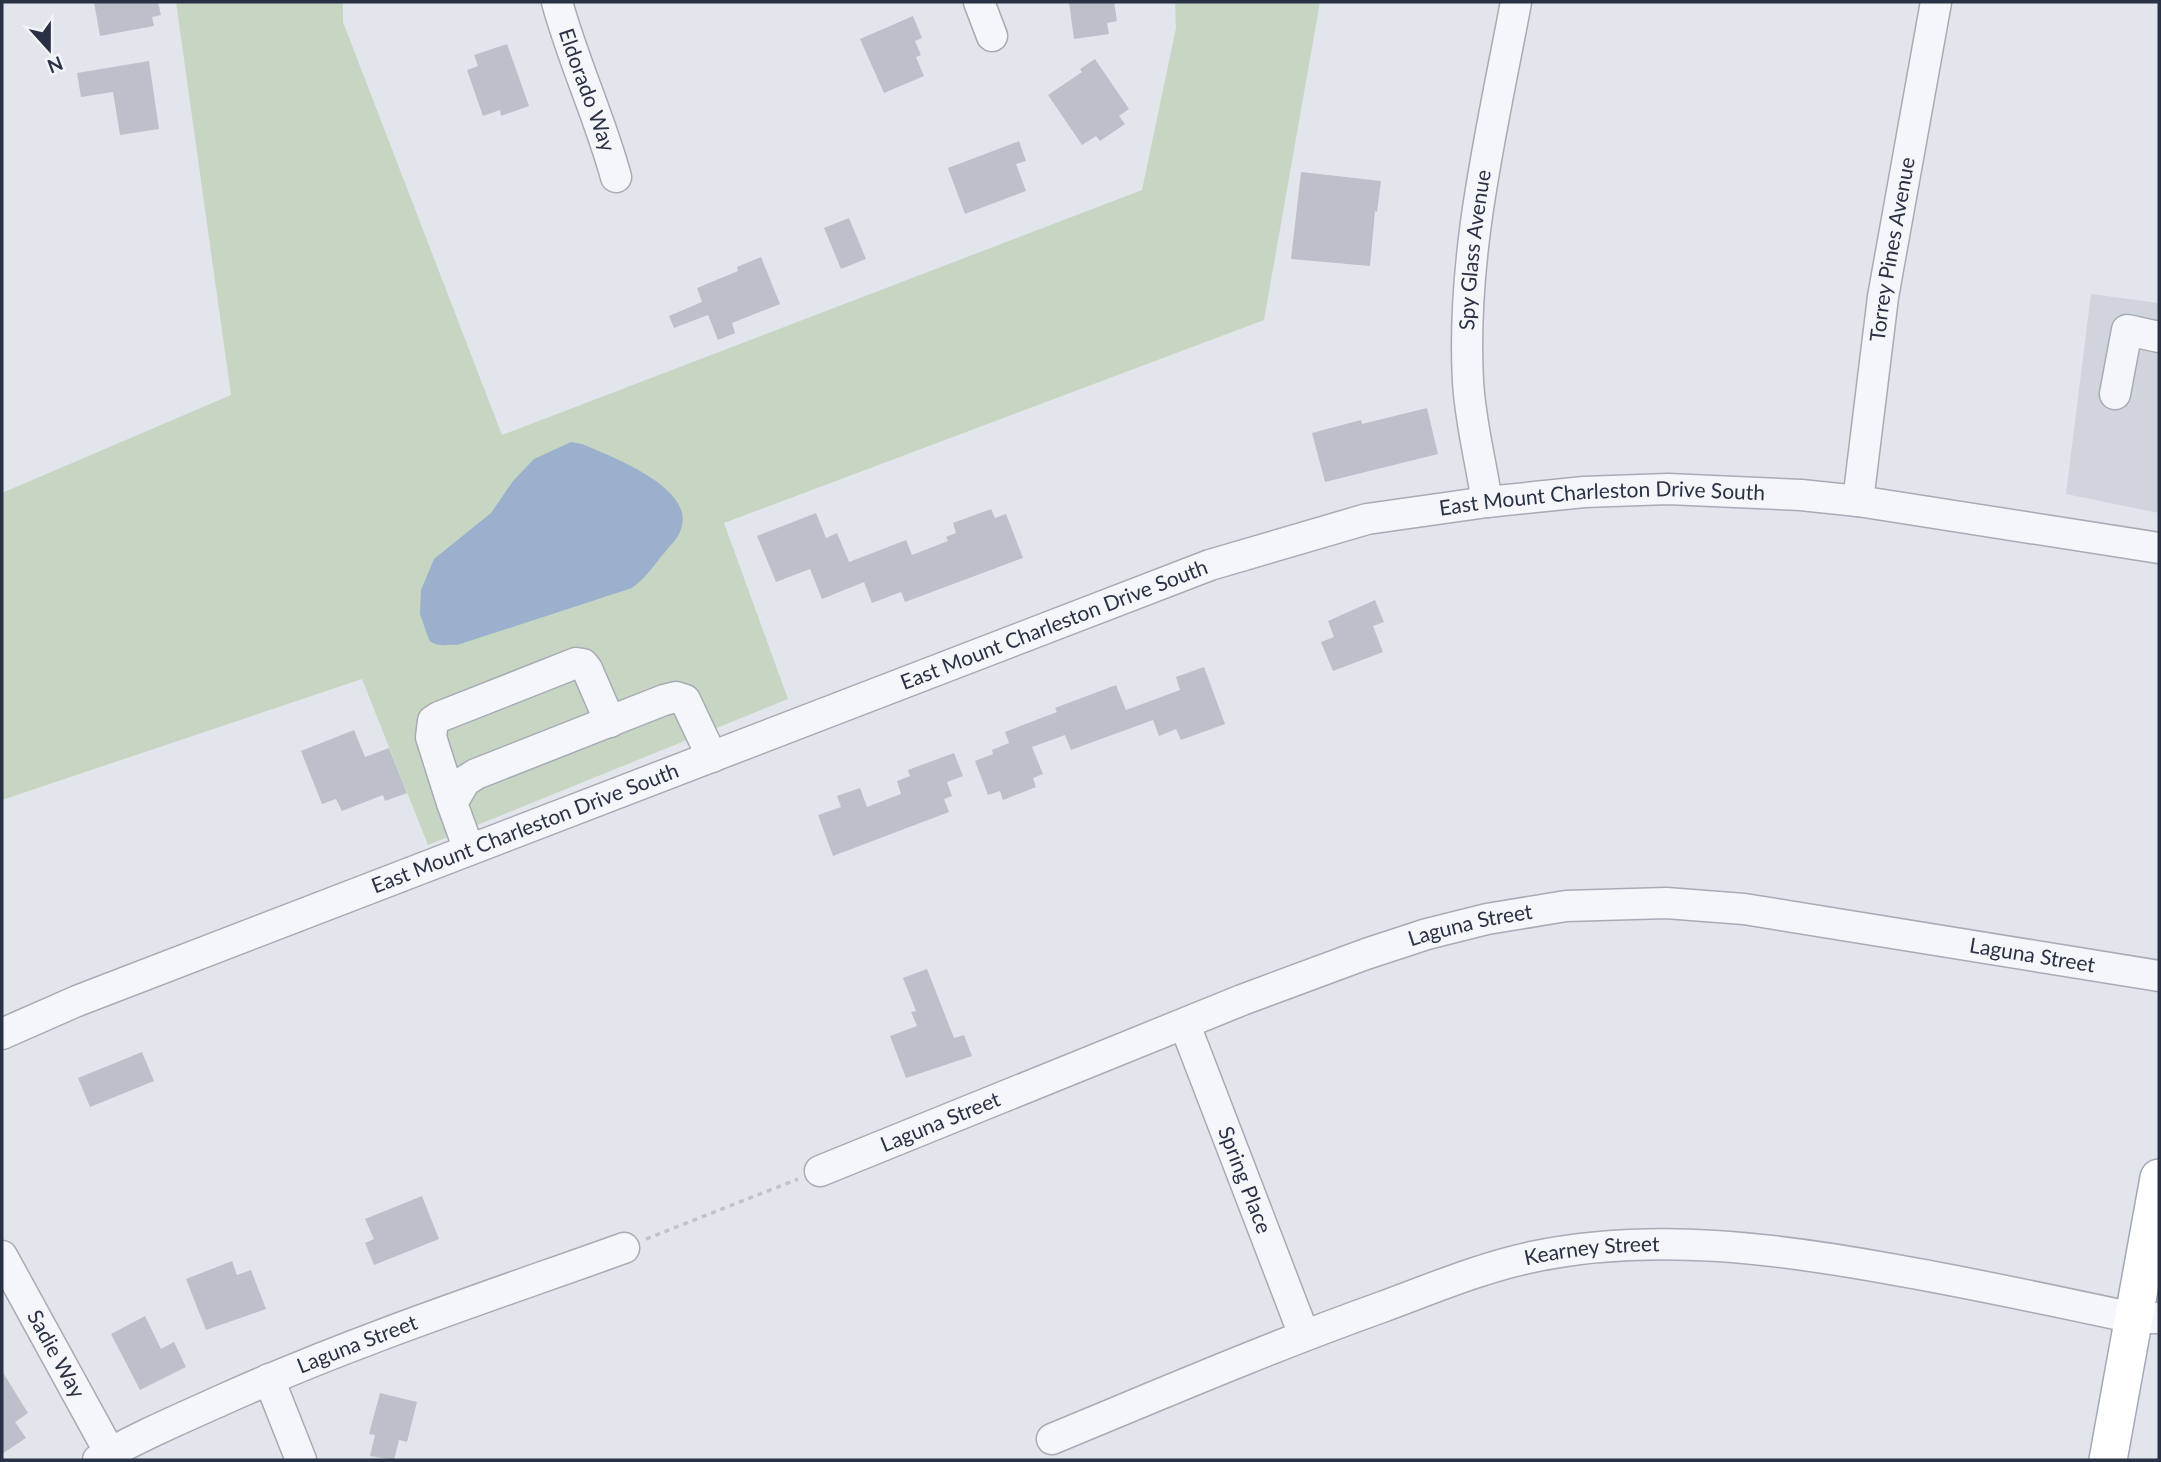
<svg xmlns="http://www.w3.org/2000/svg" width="2161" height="1462" viewBox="0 0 2161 1462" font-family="Lato,sans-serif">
  <rect width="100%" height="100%" fill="#e2e5eb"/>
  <path fill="#d0d4dd" d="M2091 294 2159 303V513L2066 494Z"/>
  <path fill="#c6d6c3" d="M176 2H343V22L502 435 1142 190 1176 28 1175 2H1320L1264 320 724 523 788 699 428 845 362 679 2 800V493L231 395Z"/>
  <path fill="#9bb0cd" d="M571 442 582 444C610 456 691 486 682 525 680 537 672 543 665 552 652 567 649 575 632 588L457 645C447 644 437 648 429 640L420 614 421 590 434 559 491 513 513 481 534 459Z"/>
  <path fill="#bcc0cb" d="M94 2H158L161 15 152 17 154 26 100 36Z
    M1069 2H1114L1117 21 1107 23 1109 34 1074 39Z
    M913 16 922 38 915 41 921 55 916 57 924 76 884 93 860 39Z
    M507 44 529 106 501 116 500 110 483 116 467 70 478 66 474 55Z
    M1095 59 1129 109 1119 116 1125 124 1100 141 1096 136 1082 145 1048 95 1082 72 1080 69Z
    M149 61 159 129 120 135 113 92 81 97 77 73Z
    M1019 141 1026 161 1016 164 1026 191 965 214 948 168Z
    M1301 172 1381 181 1377 212 1375 211 1370 266 1291 259Z
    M849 218 866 259 841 269 824 228Z
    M761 257 780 304 732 323 735 333 718 340 708 315 674 328 669 316 702 302 697 288 738 271 737 267Z
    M1427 408 1438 454 1325 482 1312 433 1361 420 1362 424Z
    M991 509 995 518 1006 514 1023 558 905 602 901 592 872 603 864 582 822 599 810 569 776 582 757 536 816 513 826 538 837 533 849 562 906 540 912 555 948 541 946 537 956 533 953 523Z
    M1375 600 1384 622 1373 626 1383 652 1333 671 1321 642 1334 637 1328 621Z
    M1204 667 1225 724 1181 740 1176 729 1159 736 1153 720 1071 750 1065 735 1032 747 1043 774 1033 778 1036 787 1003 800 1000 791 988 795 975 761 993 754 992 750 1009 743 1005 732 1057 712 1055 708 1116 685 1126 710 1180 690 1176 677Z
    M354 730 365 757 389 748 407 793 385 801 383 795 342 811 336 799 322 804 301 751Z
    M954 753 963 776 947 782 952 796 944 799 949 812 833 856 818 815 841 807 837 796 860 788 867 807 901 794 897 781 910 776 908 770Z
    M927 969 954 1038 964 1035 972 1056 906 1078 890 1036 917 1026 911 1012 916 1011 903 978Z
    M142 1052 154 1081 90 1107 78 1078Z
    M422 1196 439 1239 374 1265 365 1243 374 1239 365 1219Z
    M232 1261 237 1275 251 1270 266 1309 206 1330 186 1279Z
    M145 1316 161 1349 174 1342 186 1367 140 1390 111 1334Z
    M2 1371 28 1413 15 1422 26 1438 2 1454Z
    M380 1393 417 1402 407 1442 399 1440 394 1460 370 1456 375 1435 369 1434Z"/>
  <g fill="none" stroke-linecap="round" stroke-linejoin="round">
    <defs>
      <g id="minor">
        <path id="s1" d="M557 2C573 61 600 118 616 177"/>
        <path d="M979 2 992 36"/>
        <path d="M2115 394 2127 330 2159 337"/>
        <path id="s2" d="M1858 501 1883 297 1936 2"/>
        <path id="s3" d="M1487 502C1481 462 1470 421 1468 381 1461 254 1493 126 1516 2"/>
        <path d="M452 803 431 737 433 721 439 717 576 663 583 664 587 669 610 722"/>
        <path d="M469 850 452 803 465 781 476 774 664 700 676 697 685 700 712 757"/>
        <path id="s4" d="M1185 1025 1304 1335"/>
        <path id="s5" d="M2 1034 77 1001 1210 565 1367 519 1487 502 1584 492 1668 489 1801 495 1858 501 2159 548"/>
        <path id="s6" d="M820 1171 1242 1000 1366 954 1427 934 1487 919 1566 906 1666 903 1744 909 2159 976"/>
        <path id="s7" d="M2 1256 110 1453"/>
        <path d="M269 1379 301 1460"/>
        <path id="s8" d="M1052 1439C1161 1394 1270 1347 1382 1307 1431 1289 1480 1268 1532 1257 1653 1232 1776 1248 1896 1270 1976 1284 2055 1301 2134 1318H2159"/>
        <path id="s9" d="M98 1460C137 1437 180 1419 222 1400 353 1341 490 1296 624 1248"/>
      </g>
      <path id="major" d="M2108 1460 2159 1178"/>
    </defs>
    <use href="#minor" stroke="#a7abb6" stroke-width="33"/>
    <use href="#major" stroke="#a1a8b8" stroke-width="40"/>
    <path stroke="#c0c3ca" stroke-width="3.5" stroke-dasharray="5 5" stroke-linecap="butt" d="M646 1239 798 1179"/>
    <use href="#minor" stroke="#f5f6f9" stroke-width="30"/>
    <use href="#major" stroke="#fff" stroke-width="37"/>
  </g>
  <g text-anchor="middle" stroke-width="6" stroke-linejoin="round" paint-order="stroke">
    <g font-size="21" fill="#293144" stroke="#f2f4f8">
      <text dy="7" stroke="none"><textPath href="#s1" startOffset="93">Eldorado Way</textPath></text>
      <text dy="7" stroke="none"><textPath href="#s3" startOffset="254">Spy Glass Avenue</textPath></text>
      <text dy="7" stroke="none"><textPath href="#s2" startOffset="254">Torrey Pines Avenue</textPath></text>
      <text dy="7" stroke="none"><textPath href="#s5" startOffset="1696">East Mount Charleston Drive South</textPath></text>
      <text dy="7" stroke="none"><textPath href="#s5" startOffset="1129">East Mount Charleston Drive South</textPath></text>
      <text dy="7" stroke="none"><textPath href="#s5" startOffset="562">East Mount Charleston Drive South</textPath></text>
      <text dy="7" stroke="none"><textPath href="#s6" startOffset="696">Laguna Street</textPath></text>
      <text dy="7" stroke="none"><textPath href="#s6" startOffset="1264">Laguna Street</textPath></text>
      <text dy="7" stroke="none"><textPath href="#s6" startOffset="130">Laguna Street</textPath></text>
      <text dy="7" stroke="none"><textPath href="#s4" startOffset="166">Spring Place</textPath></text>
      <text dy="7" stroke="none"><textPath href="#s8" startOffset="574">Kearney Street</textPath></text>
      <text dy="7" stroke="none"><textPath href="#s9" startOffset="284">Laguna Street</textPath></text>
      <text dy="7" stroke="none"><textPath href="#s7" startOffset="112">Sadie Way</textPath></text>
    </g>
  </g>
  <rect width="2161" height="1462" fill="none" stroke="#293144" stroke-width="7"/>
  <g transform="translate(49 49) rotate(159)" stroke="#f2f4f8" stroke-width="5" paint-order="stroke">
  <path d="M0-5L12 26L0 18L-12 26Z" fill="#293144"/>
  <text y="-10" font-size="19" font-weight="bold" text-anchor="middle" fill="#293144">N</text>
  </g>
</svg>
